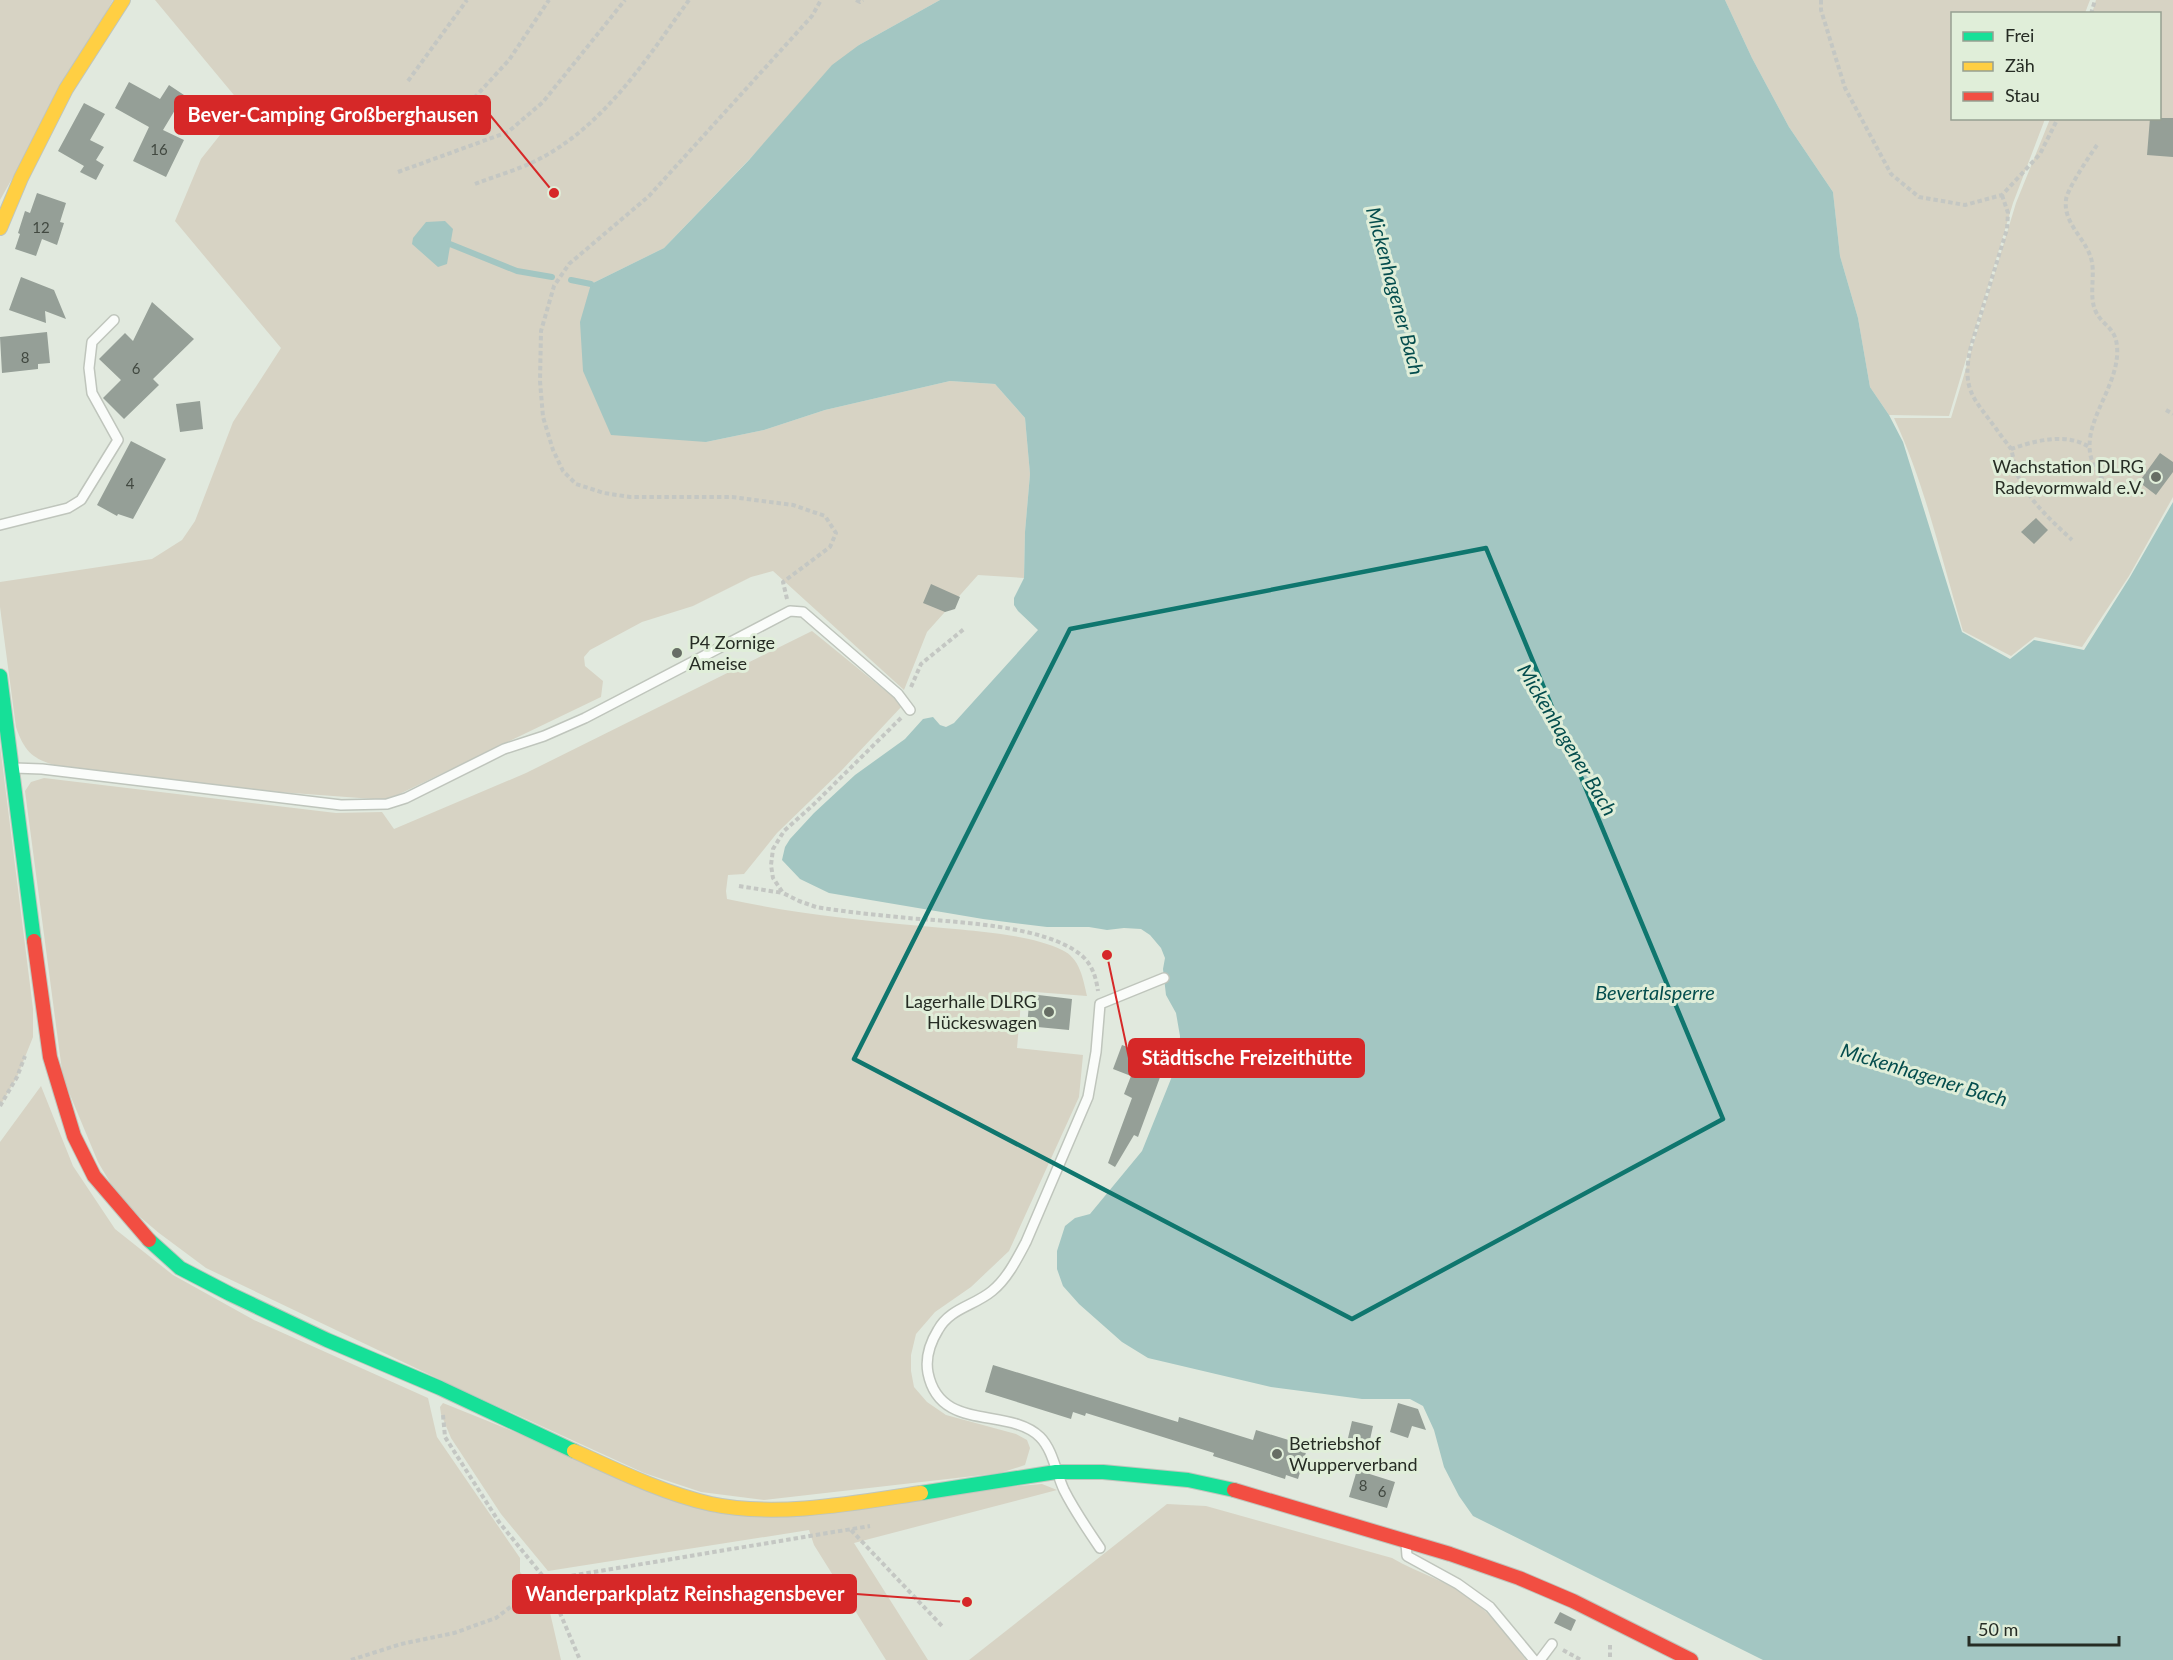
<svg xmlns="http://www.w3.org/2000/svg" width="2173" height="1660" viewBox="0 0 2173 1660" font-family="Lato,sans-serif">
  <rect width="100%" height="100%" fill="#e1e9de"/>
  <path fill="#d7d3c4" d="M0 0H113L0 200Z
    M155 0H940L859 45 664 248 591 284 706 442 764 430 825 410 950 381 995 384 1025 418 1030 474 1025 532 1024 578 978 575 927 632 904 690 773 571 751 577 693 606 642 622 590 650 584 657 585 666 603 681 601 697 387 800 279 792 61 767C35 760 25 754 16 727L0 607V582L152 559 182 540 195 521 233 422 281 348 175 221 201 159 243 106Z
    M1725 0H2090L2085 13 1952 14V118L2045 119 2013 203 1949 416 1889 415 1870 387 1858 318 1840 256 1833 192 1789 127 1752 58Z
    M2096 0H2173V497L2129 576 2082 647 2035 637 2011 656 1963 631C1942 561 1925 484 1894 418H1951L2016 203 2050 119 2160 118V14L2092 13Z
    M812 631 903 705 841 771 777 833 744 874 728 875 726 891 727 899C791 913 857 920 922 926 961 930 1028 933 1062 950 1080 958 1083 979 1087 996L1022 991 1017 1048 1083 1055 1079 1097 1009 1251 971 1287 935 1312 916 1334 911 1355V1371L914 1387 927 1402 946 1415 1016 1434 1027 1440 1030 1448 1025 1465 1000 1473 764 1500 701 1492 644 1473 443 1381 206 1268 159 1233 121 1201 98 1162 63 1078 25 791 31 782 44 778 336 813 382 812 394 829 526 773Z
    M0 745 33 1009V1037L17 1077 0 1106Z
    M41 1086 73 1166 115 1229 173 1275 254 1320 428 1398 437 1437 520 1558V1572L548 1604 561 1660H0V1142Z
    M443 1403 716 1513 1042 1484 1057 1490 854 1543 928 1660H886L814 1545 809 1530 548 1571 501 1514 451 1438 441 1414 440 1407Z
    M1167 1504 1206 1506 1392 1558C1418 1573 1450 1582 1474 1601 1494 1617 1511 1640 1526 1660H969Z"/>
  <path fill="#a3c6c2" d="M940 0H1725L1752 58 1789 127 1833 192 1840 256 1858 318 1870 387 1889 415 1903 442 1962 632 2010 659 2034 640 2084 650 2130 577 2173 502V1660H1763L1473 1516 1459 1496 1444 1467 1434 1430 1423 1406 1410 1399H1362L1271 1387 1148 1358 1122 1342 1079 1304 1063 1286 1057 1269V1251L1065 1226 1075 1218 1090 1214 1142 1151 1179 1059 1180 1036 1176 1013 1166 995 1163 969 1165 958 1161 948 1150 935 1141 929 1124 928 1107 930 1089 927H1047L983 919 829 893 800 879 782 860 785 847 790 839 814 813 855 775 905 739 923 719 933 717 940 725 946 727 954 723 1038 630 1018 611 1014 605V598L1024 578 1025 532 1030 474 1025 418 995 384 950 381 825 410 764 430 706 442 611 435 583 371 580 322 591 284 664 248 749 160 832 65 859 45Z
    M445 221 453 229 447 264 438 267 412 244 413 238 426 222Z"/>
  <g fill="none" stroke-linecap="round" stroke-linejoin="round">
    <path stroke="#a3c6c2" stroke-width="6" d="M450 244 517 271 552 277
      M571 280 591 284"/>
  </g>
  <path fill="#959f97" d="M129 82 160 99 169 85 184 95 163 130 184 140 166 177 133 161 149 127 115 108Z
    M84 103 105 114 90 140 104 147 96 160 104 165 96 180 80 172 84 166 58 151Z
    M2150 118H2173V157L2147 155Z
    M37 193 66 203 60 222 64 223 57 245 42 239 36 256 15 249 20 234 18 233 25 211 30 213Z
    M21 277 54 290 66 319 45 311 46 323 9 310Z
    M152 302 194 339 153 379 159 385 124 419 103 398 121 380 99 359 125 333 133 341Z
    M47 332 50 363 38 364V369L2 373 0 337Z
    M200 401 203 429 180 432 176 404Z
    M131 441 166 459 133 519 118 514 117 516 97 505Z
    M2160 453 2173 462V472L2156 495 2139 482Z
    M2036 518 2048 530 2034 544 2021 532Z
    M931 584 960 597 955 609 945 612 923 603Z
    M1030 994 1072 999 1069 1030 1027 1026Z
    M1122 1045 1166 1061 1138 1137 1134 1135 1115 1167 1108 1163 1132 1098 1124 1094 1131 1076 1113 1069Z
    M993 1365 1178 1422 1179 1417 1253 1440 1256 1430 1295 1442 1294 1445 1307 1449 1298 1479 1286 1475 1285 1479 1213 1456 1214 1453 1086 1413 1085 1416 1073 1412 1071 1419 985 1392Z
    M1398 1403 1418 1409 1426 1430 1412 1426 1408 1438 1390 1432Z
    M1352 1421 1373 1426 1369 1444 1348 1438Z
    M1357 1470 1395 1482 1387 1508 1349 1497Z
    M1560 1612 1576 1620 1571 1631 1554 1623Z"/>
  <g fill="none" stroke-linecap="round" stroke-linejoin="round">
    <defs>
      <path id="lane" d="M0 525 68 508 81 500 118 440 92 393 89 368 92 342 114 320
        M14 768 42 769 341 805 387 804 406 798 504 749 544 736 585 718 790 611 803 612 898 694 910 710
        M1406 1543 1407 1556 1458 1584 1490 1607 1534 1660
        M1100 1548C1087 1529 1074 1510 1064 1490 1056 1473 1053 1450 1040 1437 1008 1406 940 1433 928 1373 925 1357 930 1343 938 1330 950 1308 974 1306 992 1291 1007 1279 1017 1259 1026 1242L1088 1097 1096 1052 1100 1004 1164 978
        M1540 1660 1552 1644"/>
      <path id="fast" d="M0 676 34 941
        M149 1240 180 1268 230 1294 327 1340 440 1388 574 1451
        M921 1493 1056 1472H1103L1188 1480 1234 1490"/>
      <path id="slow" d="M0 228 21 178 66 89 123 0
        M574 1451C618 1471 663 1493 711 1504 777 1518 855 1503 921 1493"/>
      <path id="jam" d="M34 941 50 1057 74 1136 94 1176 149 1240
        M1234 1490 1450 1554 1519 1578 1573 1601 1691 1660"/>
    </defs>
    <use href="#lane" stroke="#bfc5bc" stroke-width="12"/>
    <use href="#fast" stroke="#bfc5bc" stroke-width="16"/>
    <use href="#slow" stroke="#bfc5bc" stroke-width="16"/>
    <use href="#jam" stroke="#bfc5bc" stroke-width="16"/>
    <path stroke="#c4c7c3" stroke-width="4" stroke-dasharray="4.5 3" stroke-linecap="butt" d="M856 0 860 2 863 0
      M1821 0V10L1845 88 1891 174 1919 197 1965 205 2002 195 2040 154 2058 118
      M2091 14 2095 0
      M408 81 467 0
      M428 123 476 96 509 60 549 0
      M2097 145C2090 155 2066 191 2066 200 2063 223 2085 238 2091 258 2096 275 2088 296 2096 312 2103 326 2115 327 2117 346 2121 389 2074 427 2095 468 2100 477 2108 485 2114 494
      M398 172 508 132 543 102 625 0
      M475 184C497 175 522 169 543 157 607 122 648 57 689 0
      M2002 195 2008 213 2007 229 1971 346C1961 390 1973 397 1997 430 2001 436 2007 443 2011 449 2014 458 2014 468 2018 476 2030 502 2052 521 2072 540
      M2166 410 2173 414
      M2011 449C2034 441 2066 432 2089 447
      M787 599 783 582 830 547 836 533 825 516 793 505 732 497H630L604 493 576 484 563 471 553 450 543 417 540 381 541 331 554 286 569 264 649 196 812 16 821 0
      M911 687 921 664 964 629
      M901 718 811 807 784 831 773 849 771 865 773 878 783 893 799 901 816 907C846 912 877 915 908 918 954 922 1045 925 1081 955 1092 964 1096 977 1098 991
      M739 886 783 893
      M0 1106 17 1077 25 1056
      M443 1415 445 1437 499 1522 546 1580 580 1660
      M851 1530 942 1626
      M1610 1645V1660
      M1563 1650 1581 1660
      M351 1660 401 1644 454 1633 496 1618 546 1580 870 1526"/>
    <use href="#lane" stroke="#fafcfa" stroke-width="9"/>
    <use href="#fast" stroke="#16e098" stroke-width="14"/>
    <use href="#slow" stroke="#ffcf43" stroke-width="14"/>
    <use href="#jam" stroke="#f24e42" stroke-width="14"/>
  </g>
  <path fill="none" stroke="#0f766e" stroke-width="4.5" stroke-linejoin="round" d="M1486 548 1723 1119 1352 1319 854 1059 1070 629Z"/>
  <g fill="#676e65" stroke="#e0eed9" stroke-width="2">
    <circle cx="2156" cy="477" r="6"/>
    <circle cx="677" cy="653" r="6"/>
    <circle cx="1049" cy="1012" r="6"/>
    <circle cx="1277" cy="1454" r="6"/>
  </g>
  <g text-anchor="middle" stroke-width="6" stroke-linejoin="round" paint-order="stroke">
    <g font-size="15" fill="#424941">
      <text x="159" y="155">16</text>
      <text x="41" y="233">12</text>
      <text x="25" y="363">8</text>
      <text x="136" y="374">6</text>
      <text x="130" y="489">4</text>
      <text x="1363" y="1491">8</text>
      <text x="1382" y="1497">6</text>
    </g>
    <g font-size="18" fill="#262c24" stroke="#e0eed9" text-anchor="end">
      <text x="2144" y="473">Wachstation DLRG<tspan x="2144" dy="21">Radevormwald e.V.</tspan></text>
      <text x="689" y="649" text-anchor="start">P4 Zornige<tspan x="689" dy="21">Ameise</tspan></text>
      <text x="1037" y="1008">Lagerhalle DLRG<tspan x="1037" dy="21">Hückeswagen</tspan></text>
      <text x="1289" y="1450" text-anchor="start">Betriebshof<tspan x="1289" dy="21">Wupperverband</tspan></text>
    </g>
    <g font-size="20" font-style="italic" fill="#044d4d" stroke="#e0eed9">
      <text transform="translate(1395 291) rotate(75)" y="7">Mickenhagener Bach</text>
      <text transform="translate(1567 740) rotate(59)" y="7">Mickenhagener Bach</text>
      <text x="1655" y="1000">Bevertalsperre</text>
      <text transform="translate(1924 1075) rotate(17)" y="7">Mickenhagener Bach</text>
    </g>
  </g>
  <path fill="none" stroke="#d62828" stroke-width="2" d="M554 193L490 115M1107 955L1129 1058M967 1602L856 1594"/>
  <g fill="#d62828" stroke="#e0eed9" stroke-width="2">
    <circle cx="554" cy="193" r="6"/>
    <circle cx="1107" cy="955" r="6"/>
    <circle cx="967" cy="1602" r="6"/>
  </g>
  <g fill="#d62828" stroke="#d62828" stroke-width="2">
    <rect x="175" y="96" width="315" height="38" rx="6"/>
    <rect x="1129" y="1039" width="235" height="38" rx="6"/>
    <rect x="513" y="1575" width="343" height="38" rx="6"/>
  </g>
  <g font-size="20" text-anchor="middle" font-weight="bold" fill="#fff">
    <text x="333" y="122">Bever-Camping Großberghausen</text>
    <text x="1247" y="1065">Städtische Freizeithütte</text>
    <text x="685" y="1601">Wanderparkplatz Reinshagensbever</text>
  </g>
  <rect x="1951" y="12" width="210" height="108" fill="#e0eed9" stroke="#96a091" stroke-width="1.5"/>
  <rect x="1963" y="32" width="30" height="9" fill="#16e098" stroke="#96a091" stroke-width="1.5"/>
  <text x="2005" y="42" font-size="18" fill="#262c24">Frei</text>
  <rect x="1963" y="62" width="30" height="9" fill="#ffcf43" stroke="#96a091" stroke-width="1.5"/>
  <text x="2005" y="72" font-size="18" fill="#262c24">Zäh</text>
  <rect x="1963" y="92" width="30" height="9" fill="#f24e42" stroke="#96a091" stroke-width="1.5"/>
  <text x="2005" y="102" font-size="18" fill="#262c24">Stau</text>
  <path d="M1969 1636v9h150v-9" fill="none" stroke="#262c24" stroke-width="3"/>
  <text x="1978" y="1636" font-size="18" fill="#262c24" stroke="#e0eed9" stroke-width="4.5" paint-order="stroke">50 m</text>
</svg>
